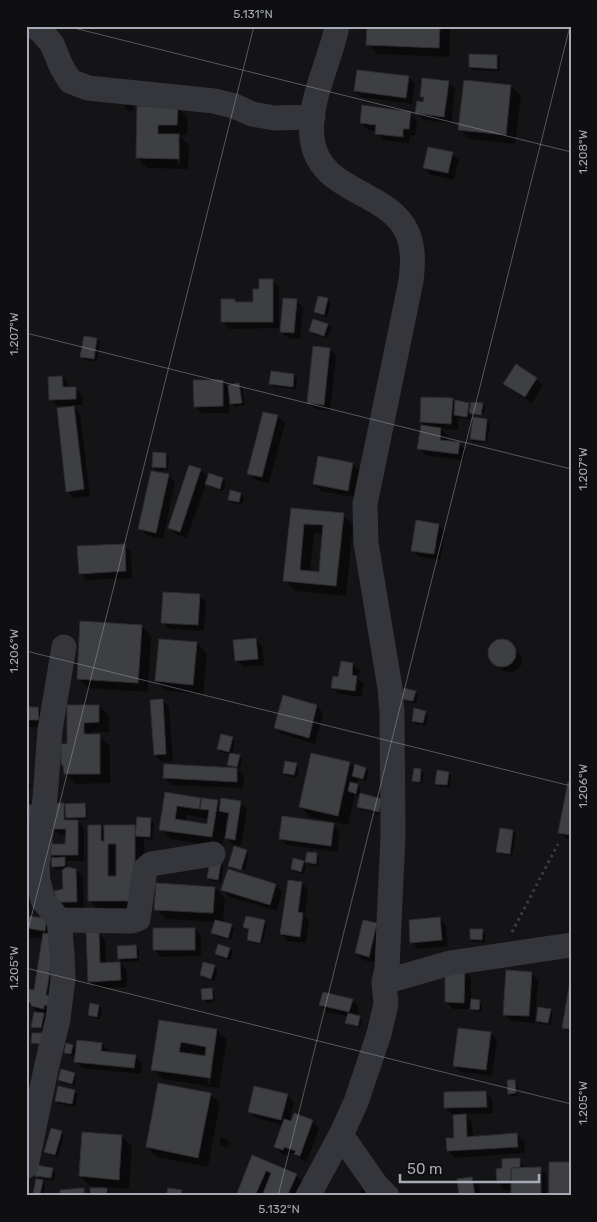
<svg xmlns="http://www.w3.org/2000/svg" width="597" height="1222" viewBox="0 0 597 1222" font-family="Rubik,sans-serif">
  <rect width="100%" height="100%" fill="#141416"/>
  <path fill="#0007" fill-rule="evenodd" d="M368 26H450L449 57 378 54 367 44Z
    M497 56 500 59 499 71 473 70 470 67Z
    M408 77 415 84 412 104 362 97 355 91Z
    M448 82 455 89 451 123 424 120 417 113 425 99 422 96Z
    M511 86 521 96 515 144 470 139 459 129Z
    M124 101 133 103 135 110 129 112 126 109Z
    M139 107 178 108 188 118 187 135H178L189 145 188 169 147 168 137 158ZM178 143H180V165H177Z
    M410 113 417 120 415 136 410 135 409 143 383 140 377 133V131L368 130 361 123Z
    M452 154 459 160 454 180 431 175 424 168Z
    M272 280 279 287V328L229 329 223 322 234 300 238 304H255L260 290Z
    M328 300 331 303 327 317 318 315 315 312Z
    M296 301 303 307 300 339 288 338 281 331Z
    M328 325 331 328 327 338 314 334 311 331Z
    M85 338 97 339 100 342 97 362 85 360 82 357Z
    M329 349 336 356 330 411 315 409 308 402Z
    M294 375 297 378 296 389 274 387 271 384Z
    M62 377 69 384V388H75L82 395 83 405H72L80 414 90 496 74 498 68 491V406H57L50 399Z
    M536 379 543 385 532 403 511 390 505 384Z
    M222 381 228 386 239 384 242 388 245 405 235 407 229 402V413H202L195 406Z
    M452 399 456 404V402L469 404 472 407 482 404 485 407 484 414 473 412V414L471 413 470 419 458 418V430L441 429 448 435 447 442 459 444 466 450 464 461 425 455 419 448 426 427 421 422Z
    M264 413 278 417 285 423 269 483 255 480 249 473Z
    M486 420 490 423 487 443 474 442 471 439Z
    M166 454 169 457 168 470H156L153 467Z
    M353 464 360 471 354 497 321 491 314 484Z
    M190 467 201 471 208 478 223 479 226 482 223 491 210 487 206 483 187 538 176 534 169 527Z
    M168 475 175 482 163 539 147 536 140 529Z
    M241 494 244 497 242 505 233 503 230 500Z
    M292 510 343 515 353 525 346 596 295 591 285 580ZM314 533 324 534 320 573 310 572Z
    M438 525 445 532 440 560 419 557 412 550Z
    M124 545 131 552 132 578 87 580 80 573Z
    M199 595 206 602 204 631 169 629 163 622Z
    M141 626 151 636 148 692 88 688 78 678Z
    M255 639 262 646 264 665 243 667 236 660Z
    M499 640 509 642 522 657 521 666 513 672 503 671 490 656 491 646Z
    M197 643 207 654 203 694 166 691 156 681Z
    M353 664 360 671 358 679 364 684 361 697 339 694 332 687Z
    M415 692 418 695 416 704 406 701 403 698Z
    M162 700 169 707 173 761 162 762 155 755Z
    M68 706H99L109 716V732H93V736H99L110 746V783L75 784 65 774V767L62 765 69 745Z
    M317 706 323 713 315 744 282 734 275 728Z
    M26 708H38L45 715V727H26Z
    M425 712 428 715 426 726 416 724 413 721Z
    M232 738 235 741 232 754 239 756 242 759 240 769 236 768 244 776 243 788 171 785 165 778 233 769 229 764 231 754 221 752 218 749Z
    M349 763 355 769 356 766 366 769 369 772 366 781 358 779 357 785 361 788 359 795 382 800V815L361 810 358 807 360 796 355 795 348 825 310 817 300 806Z
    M296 764 299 767 297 778 287 776 284 773Z
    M421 771 424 774 422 784 417 783 414 780Z
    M448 773 451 776 450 788 440 787 437 784Z
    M26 781 31 785 28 793 26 792Z
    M571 784V840L566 839 559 832Z
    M166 794 200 799 203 801H217L221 805 240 803 247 809 241 846 233 844 224 836 222 847 171 839 161 829ZM187 815 209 819 208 825 186 822ZM227 817 229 818 227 828H225Z
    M84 804 87 808 88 819 76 820 84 828V861H67L68 868 76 870 83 877 84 908H65L58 901 64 891 63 869 56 870 53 867 57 859 53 855 67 845V835H60L53 829 63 805 67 808Z
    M151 819 154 822 152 840 144 839 145 911H100L90 901 100 826 105 831 134 826 137 829Z
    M333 825 340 831 337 852 287 845 281 838Z
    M513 831 516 834 512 856 501 854 498 851Z
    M246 851 249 854 245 870 231 866V867L229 865Z
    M308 853 316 855 319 858 318 866 310 865 307 862 304 874 295 872 292 869 303 862 306 865Z
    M220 864 223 867 221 883 211 881 208 878Z
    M26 878 34 885 28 917 46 920 62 943 50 1015 42 1013 46 1018 44 1030 36 1029 33 1026 40 1014 34 1008 29 1007 28 1015H26V990L35 992 43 939 28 937 26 951Z
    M302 883 308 890 305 916 309 920 306 943 288 941 281 934Z
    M275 885 282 891 277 911 230 897 223 890Z
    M215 888 225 898 223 923 231 925 234 928 231 940 216 936 213 933 216 922 166 919 156 909Z
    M439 919 446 926 448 946 418 949 412 942Z
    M264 921 267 924 262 945 252 943 249 940 250 931 245 927Z
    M376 924 383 931 375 963 363 960 356 953Z
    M195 929 201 936V956L161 957 155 950Z
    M482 931 485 934V942H474L471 939Z
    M98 933 105 940 106 964 120 963 127 970V987L96 988 89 981Z
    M136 947 139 950V961L122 962 119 959Z
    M230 949 233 952 230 960 219 957 216 954Z
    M204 964 215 967 218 970 214 981 204 978 201 975Z
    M464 971 471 978V1000L479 1001 482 1005 481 1012 474 1011 472 1009H453L446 1002Z
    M531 973 538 980 535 1018 550 1010 553 1013 551 1025 540 1024 535 1019V1023L511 1021 504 1014Z
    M571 982V1034L564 1027Z
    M211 989 214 992 215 1002 206 1003 203 1000Z
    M352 1000 359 1007 357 1016 362 1020 360 1028 350 1025 347 1022 348 1016 327 1012 321 1005Z
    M91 1005 99 1006 102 1009 100 1019 93 1018 90 1015Z
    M160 1021 217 1030 227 1040 219 1088 163 1079 152 1069ZM190 1052 206 1055V1058L190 1055ZM210 1065H213L210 1085 207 1084Z
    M490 1033 497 1040 492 1076 461 1072 454 1066Z
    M102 1044 109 1051 108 1053 135 1057 142 1063 141 1074 82 1068 75 1061 76 1057 68 1055 65 1052 73 1046 77 1050Z
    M74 1074 77 1077 74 1086 62 1083 59 1080Z
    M514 1081 517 1084 518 1096H512L509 1093Z
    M74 1091 78 1094 75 1107 59 1104 56 1100Z
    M486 1092 492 1099 493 1113 464 1114 472 1122 473 1138 517 1135 524 1141 525 1153 455 1158 449 1151 456 1139 454 1115 445 1108Z
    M210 1094 220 1104 208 1167 157 1157 147 1147Z
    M287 1095 294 1102 289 1122 312 1121 319 1128 307 1162 303 1161 296 1154 291 1153 290 1156 282 1154 275 1147 283 1125 256 1118 249 1111Z
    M61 1132 64 1135 58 1157 48 1155 45 1152Z
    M122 1136 132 1147 129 1189 90 1186 80 1176Z
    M221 1137 226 1139 229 1142 228 1148 222 1146 219 1143Z
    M253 1157 296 1175 306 1185 301 1196H237Z
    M519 1160 526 1169 540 1168 547 1175V1196H512V1190H505L498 1183 503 1170Z
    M52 1169 55 1172 54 1181 39 1178 36 1175Z
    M472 1179 479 1185 480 1196H461Z
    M42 1181 45 1185 43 1196H37L35 1194Z
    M107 1189 110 1193V1196H92Z
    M361 1189 367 1190 370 1196H359Z"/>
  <path fill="#3e3f43" stroke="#2e2e32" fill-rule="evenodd" d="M367 26H440L439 48 366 45Z
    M469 54 497 55V69L469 67Z
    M357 70 409 76 406 98 354 91Z
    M422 78 449 81 444 117 415 113 417 101 423 102 424 97H420Z
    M464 80 511 85 506 135 458 130Z
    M362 105 411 112 409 129H403V137L375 134 376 125 360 123Z
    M137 106 178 107 177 125H158V134H179V159L136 158Z
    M428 147 453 152 448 173 423 168Z
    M259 279H273V322H221V299H235V302H253V289H259Z
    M318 296 328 298 324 315 314 312Z
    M283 298 297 299 294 333 280 332Z
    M313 319 328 324 324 336 309 331Z
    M84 336 97 338 94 359 80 357Z
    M313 346 330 348 324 405 307 403Z
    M516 364 537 378 525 397 503 384Z
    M271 371 294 374 293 387 269 384Z
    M62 376 63 387H76V399L49 400 48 377Z
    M193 380H223V406L194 407Z
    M239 383 242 403 230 404 228 385Z
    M421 397 453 398 451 424 420 422Z
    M455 400 469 403 467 417 454 415Z
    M471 402 483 403 481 415 469 413Z
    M74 406 84 489 66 492 57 408Z
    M263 412 278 415 262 477 247 474Z
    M473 417 487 419 485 441 470 439Z
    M421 425 441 428 440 440 460 442 458 454 417 449Z
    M153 452 166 453V468L152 467Z
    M318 456 353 463 348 491 313 484Z
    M189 465 201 469 180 532 168 528Z
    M151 471 169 474 156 533 138 529Z
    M209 473 223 478 220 489 205 484Z
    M230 490 241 493 239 502 228 500Z
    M291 508 344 513 336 586 283 581ZM304 524 323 525 319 572 300 570Z
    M416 520 439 524 434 554 411 551Z
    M125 544 126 571 79 574 77 546Z
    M163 592 200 594 198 625 161 623Z
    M80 621 142 625 138 683 77 679Z
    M256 638 258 659 235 661 233 640Z
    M159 639 197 642 193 685 155 681Z
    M488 653a14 14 0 1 1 28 0a14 14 0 1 1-28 0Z
    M341 661 353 663 352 675 357 676 355 691 331 688 333 676 338 677Z
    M404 688 416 691 413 701 401 699Z
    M283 695 317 705 309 738 274 728Z
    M163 699 166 754 154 755 150 700Z
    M67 705H99V722L84 723V734H100V774H64L63 765H61V744H67Z
    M26 707H38L39 720H26Z
    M414 708 426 711 423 723 412 721Z
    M221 734 233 737 229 752 217 749Z
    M230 753 240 755 237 767 227 765Z
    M311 753 350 762 338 816 299 807Z
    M285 761 297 763 294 775 283 773Z
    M164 764 237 768V782L163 778Z
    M355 764 366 768 363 779 352 776Z
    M414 768 421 769 420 782 412 781Z
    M437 770 449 772 447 785 435 784Z
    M350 782 358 784 356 794 348 791Z
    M568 782 571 783V835L558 833Z
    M165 792 201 798 199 809 177 806 175 819 207 824 209 810 200 809 202 798 218 800 212 837 159 830Z
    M360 793 382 799 379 812 357 807Z
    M221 798 241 801 235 840 225 838 229 813 219 811Z
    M52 803H64V820H78V855H51V844H65L66 829H52Z
    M85 803 86 817 66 818 65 804Z
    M26 804 40 807 26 866Z
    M282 816 334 823 331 846 279 839Z
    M137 817 151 818 150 837 135 836Z
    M88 825H101V841H104V825H135V901H88ZM108 844H116V876H108Z
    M500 828 513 830 510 854 496 852Z
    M234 846 247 850 241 870 228 866Z
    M307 852 317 853 316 864 305 862Z
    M65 857V866L52 867 51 858Z
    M293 858 304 861 301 872 291 869Z
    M210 861 221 863 218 880 207 878Z
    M67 867 76 869 77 902H57L54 891 63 889 62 870Z
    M228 869 276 884 270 905 221 890Z
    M288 880 302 882 298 912 303 913 300 937 280 934Z
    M156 883 215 887 213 913 154 910Z
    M26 916 47 918 45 931 26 928Z
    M246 916 265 920 260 943 247 940 249 929 243 927Z
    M440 917 442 940 410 943 409 920Z
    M215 920 232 924 228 938 211 933Z
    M363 920 377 923 369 957 355 953Z
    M153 928H195V950H153Z
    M470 929H483L482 940 470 939Z
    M86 932H99L100 963 120 962 121 980 88 982Z
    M43 933 56 935 46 995 54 997 52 1006 44 1005V1009L31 1006V1003L26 1002V989L34 990Z
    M218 944 230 948 227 958 215 954Z
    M136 945 137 958 118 959 117 946Z
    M203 962 215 965 211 979 200 975Z
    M445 970H465L464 1003 445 1002Z
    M506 970 532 972 529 1016 503 1015Z
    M570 981H571V1029L562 1028Z
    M212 988 213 999 202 1000 201 989Z
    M323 992 353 999 349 1012 319 1005Z
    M471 999 480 1000 479 1010 470 1009Z
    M90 1003 99 1005 97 1017 88 1015Z
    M538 1007 551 1009 548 1023 536 1021Z
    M34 1012 44 1013 41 1028 31 1027Z
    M348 1013 360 1016 358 1026 345 1023Z
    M159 1020 217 1029 210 1078 151 1070ZM181 1042 206 1047 205 1056 179 1052Z
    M458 1028 491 1032 486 1070 453 1066Z
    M32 1033H44L43 1044 31 1043Z
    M77 1040 102 1043 101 1051 136 1055 134 1068 74 1062Z
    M66 1043 73 1045 71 1054 64 1053Z
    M61 1069 75 1073 72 1084 58 1080Z
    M507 1080H515L516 1093 508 1094Z
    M158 1083 211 1093 198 1158 146 1147Z
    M58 1086 75 1090 72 1104 55 1101Z
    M254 1086 288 1094 281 1120 248 1112Z
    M486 1091 487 1107 444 1108V1092Z
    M294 1113 313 1120 300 1156 294 1154 296 1151 284 1147 283 1150 274 1147 284 1119 291 1121Z
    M466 1114 467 1137 517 1133 518 1147 447 1151 446 1138H454L453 1115Z
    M51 1128 62 1131 55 1155 44 1152Z
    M82 1132 122 1135 119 1180 79 1176Z
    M252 1155 297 1174 287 1196H262L271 1173 266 1171 255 1196H236Z
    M520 1158V1167L511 1168V1183H497L496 1169 502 1168V1159Z
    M549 1162H571V1196H549Z
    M36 1165 53 1168 51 1178 35 1176Z
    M541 1167V1196H511V1168Z
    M472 1177 475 1196H459L457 1179Z
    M36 1179 43 1180 40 1195 33 1194Z
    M84 1188V1196H60V1190Z
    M90 1188H107V1196H91Z
    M168 1188 182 1190 181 1196H166Z"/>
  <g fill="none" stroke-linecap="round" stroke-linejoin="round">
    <path stroke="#3b3d42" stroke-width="3" stroke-dasharray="2.5 4" stroke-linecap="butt" d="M512 932 558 844"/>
    <path stroke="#35363b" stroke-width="25" d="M33 26 41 31 52 44 61 66 70 81 88 88 214 101 234 106 252 114 274 118 313 117
      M59 920 132 921 138 919 145 869 151 864 213 854
      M384 982 450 963 571 945
      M341 1135 376 1185 387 1196
      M26 1166 46 1069 58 1019 63 979 62 953 59 920 43 900 38 881 37 866 45 798 50 730 64 647
      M308 1196 341 1135 356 1102 379 1034 386 1004 384 982 387 968 393 835 392 713 390 688 366 543 365 504 411 281C413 264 414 248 407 232 387 189 318 193 312 138 308 100 330 63 337 26"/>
  </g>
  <path fill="none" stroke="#a6abb6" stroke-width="1" stroke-opacity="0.45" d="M66 26 571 152M26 333 571 469M26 651 571 786M26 938 254 26M26 968 571 1104M278 1196 570 26"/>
  <rect width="597" height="1222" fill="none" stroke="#0f0f11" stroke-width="55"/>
  <path d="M400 1174v8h139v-8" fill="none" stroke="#a6abb6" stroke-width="2.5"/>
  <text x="407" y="1174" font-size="15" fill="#a6abb6" stroke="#0f0f11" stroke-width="4" paint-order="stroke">50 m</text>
  <rect x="28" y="28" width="542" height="1166" fill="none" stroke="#a6abb6" stroke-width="2"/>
  <g font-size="12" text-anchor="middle" fill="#a6abb6">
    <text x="253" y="18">5.131°N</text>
    <text transform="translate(583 152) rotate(-90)" y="4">1.208°W</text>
    <text transform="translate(14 334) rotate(-90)" y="4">1.207°W</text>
    <text transform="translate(583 469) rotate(-90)" y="4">1.207°W</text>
    <text transform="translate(14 651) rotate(-90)" y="4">1.206°W</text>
    <text transform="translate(583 786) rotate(-90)" y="4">1.206°W</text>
    <text transform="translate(14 968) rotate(-90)" y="4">1.205°W</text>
    <text transform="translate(583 1103) rotate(-90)" y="4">1.205°W</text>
    <text x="279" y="1213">5.132°N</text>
  </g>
</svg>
